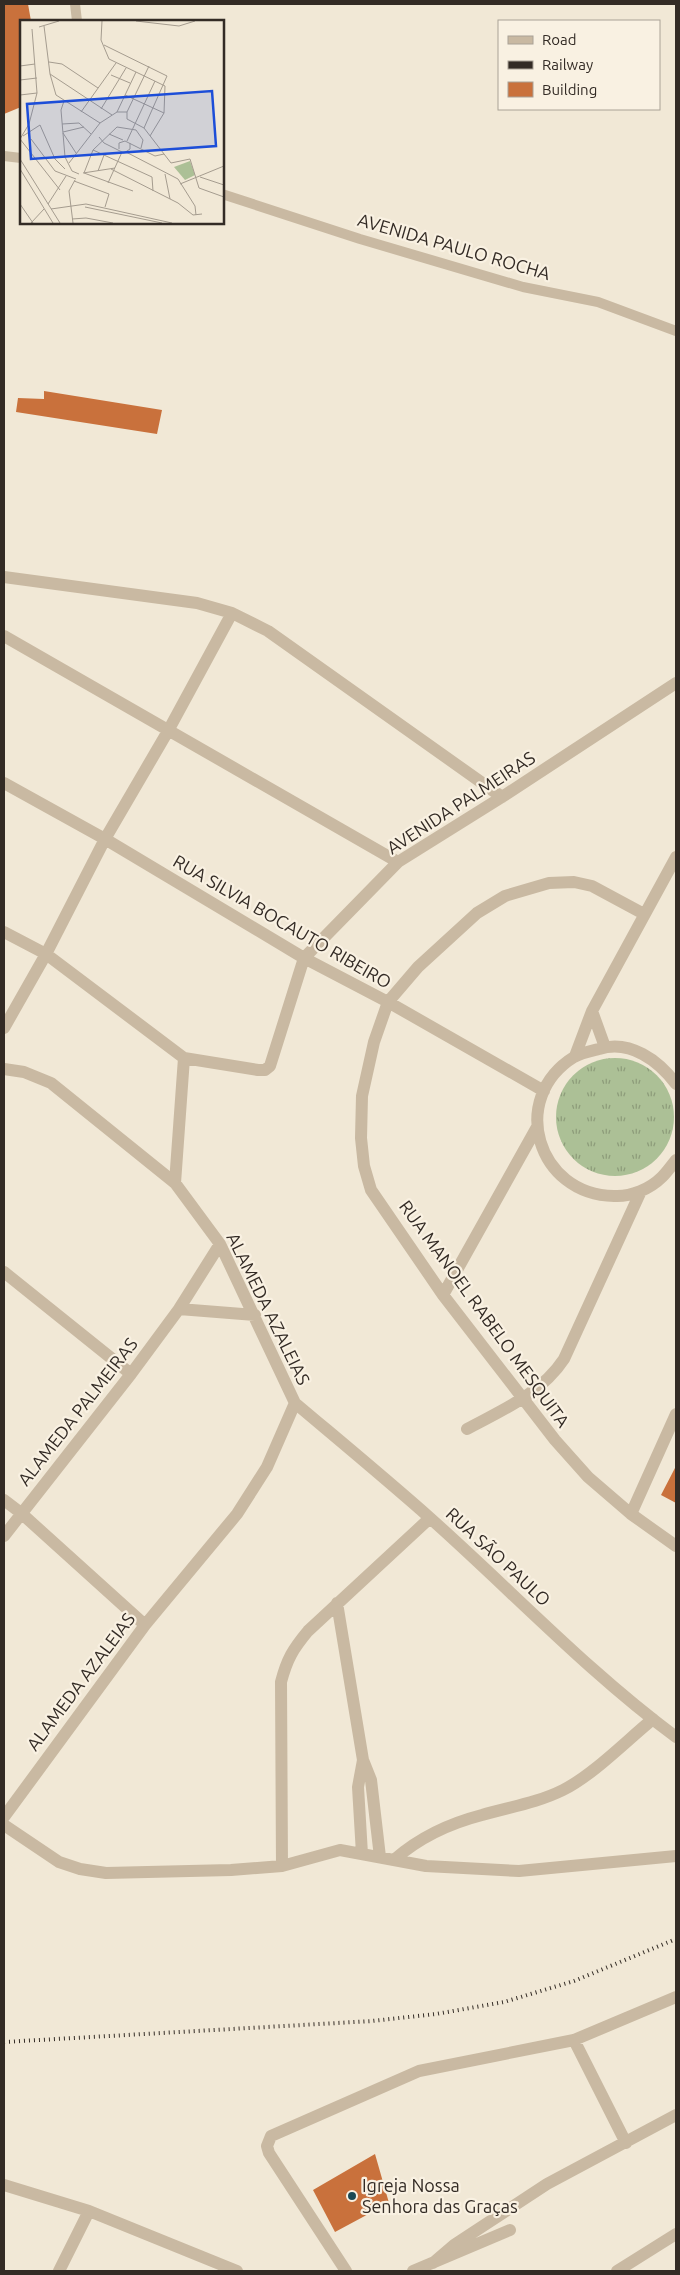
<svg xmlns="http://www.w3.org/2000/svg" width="680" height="2275" viewBox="0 0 680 2275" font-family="Ubuntu,sans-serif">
  <defs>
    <pattern id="park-tufts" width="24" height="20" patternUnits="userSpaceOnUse" patternTransform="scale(1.25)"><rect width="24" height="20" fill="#acc096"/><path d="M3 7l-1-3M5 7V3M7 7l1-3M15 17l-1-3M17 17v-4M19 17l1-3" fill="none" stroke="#8d9c7a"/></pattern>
  </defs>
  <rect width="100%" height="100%" fill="#f1e8d6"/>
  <path fill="url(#park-tufts)" d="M556 1117a59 59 0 1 1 118 0a59 59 0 1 1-118 0Z"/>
  <path fill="#c9713c" d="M4 4H28L31 21H21V107L4 114Z
    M44 391 162 410 157 434 16 412 18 398 44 399Z
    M676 1466V1503L661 1495Z
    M375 2154 389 2203 335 2232 313 2190Z"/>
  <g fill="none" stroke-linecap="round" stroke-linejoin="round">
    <path stroke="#c9b9a2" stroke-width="10" d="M75 4 77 21
      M4 156 21 158
      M222 194 360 239 523 287 598 302 676 331"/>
    <path stroke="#c9b9a2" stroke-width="12" d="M4 577 197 603 232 613 268 631 502 797
      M4 636 398 862
      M4 783 105 839 304 958 388 1002 544 1091
      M644 914 592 886 574 882 549 883 505 896 477 913 418 967 388 1002 374 1042 362 1096 361 1138 364 1166 371 1190 443 1295 555 1440 588 1477 631 1514 676 1546
      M4 932 46 954 184 1058
      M592 1011 605 1047
      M4 1028 46 954 105 839 168 731 232 613
      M575 1056 592 1011 676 857
      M4 1069 24 1072 51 1083 175 1183 220 1244 295 1403 267 1467 237 1514 145 1625 4 1817
      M676 1084C659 1061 630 1039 599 1049 591 1051 581 1053 574 1057 508 1098 537 1195 614 1196 631 1197 650 1189 662 1177 667 1172 672 1165 676 1160
      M175 1183 184 1058 258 1070H265L270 1066 304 958 398 862 502 797 676 683
      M4 1272 131 1374
      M443 1295 537 1127
      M179 1309 255 1315
      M295 1403C340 1441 386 1479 430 1518 512 1591 588 1672 676 1737
      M467 1429C502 1410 541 1394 564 1359L641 1191
      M4 1500 21 1513 145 1625
      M631 1514 676 1414
      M4 1536 131 1374 179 1309 220 1244
      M337 1603 363 1760 371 1780 380 1857
      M4 1825 59 1862 80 1869 106 1873 231 1870 282 1866 340 1850 426 1866 519 1871 676 1856
      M362 1854 358 1787 363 1760
      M395 1859C419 1838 451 1823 482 1815 509 1807 537 1803 563 1790 593 1775 626 1741 653 1719
      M282 1866 281 1682C287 1659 293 1649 308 1631L430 1518
      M574 2040 626 2143
      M4 2185 89 2211 237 2271
      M433 2263 454 2245 547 2184 676 2115
      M59 2271 89 2211
      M346 2271 269 2153 267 2146 271 2136 419 2071 574 2040 676 1997
      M413 2271 510 2230
      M617 2271 676 2234"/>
    <path stroke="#332b25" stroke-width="4" stroke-dasharray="1 4" stroke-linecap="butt" d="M4 2042 372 2021 436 2014 504 2002 574 1981 676 1939"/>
  </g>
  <circle fill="#1a4955" stroke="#f9f1e2" stroke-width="2" cx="352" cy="2196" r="5"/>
  <g text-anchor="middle" stroke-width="4.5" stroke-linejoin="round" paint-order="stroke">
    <g font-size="18" fill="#332b25" stroke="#f9f1e2">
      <text transform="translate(454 247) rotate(16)" y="6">AVENIDA PAULO ROCHA</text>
      <text transform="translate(461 803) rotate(-33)" y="6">AVENIDA PALMEIRAS</text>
      <text transform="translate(282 922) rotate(30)" y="6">RUA SILVIA BOCAUTO RIBEIRO</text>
      <text transform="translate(268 1309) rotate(64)" y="6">ALAMEDA AZALEIAS</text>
      <text transform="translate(484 1314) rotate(54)" y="6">RUA MANOEL RABELO MESQUITA</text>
      <text transform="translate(78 1412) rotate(-52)" y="6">ALAMEDA PALMEIRAS</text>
      <text transform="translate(498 1557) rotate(43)" y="6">RUA SÃO PAULO</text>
      <text transform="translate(81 1682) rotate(-53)" y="6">ALAMEDA AZALEIAS</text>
    </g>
    <g font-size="18" fill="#332b25" stroke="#f9f1e2" text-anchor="start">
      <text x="362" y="2192">Igreja Nossa<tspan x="362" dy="21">Senhora das Graças</tspan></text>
    </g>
  </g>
  <g transform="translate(20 20)">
    <rect width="204" height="204" fill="#f1e8d6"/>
    <path d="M170 141 175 155 165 160 154 147Z" fill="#acc096"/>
    <path fill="none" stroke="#a59c8f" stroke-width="1" d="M82 1 81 20 89 39 145 66 144 93 130 116M116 1 159 6 175 1M24 6 30 54 92 95M19 7 39 1M84 25 147 56 124 108M29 42 42 44 78 68M0 46 15 44M30 54 36 75 80 103 97 92 116 52M91 55 110 63M0 60 17 58M0 75 17 73M105 75 144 93M44 81 41 90 45 137 52 151 59 154M81 89 106 48M61 92 96 43M97 92H107V99L124 108 151 143 170 139 179 168 204 177M107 92 129 46M42 104 59 103 71 114M43 112 64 107M43 113 56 133M89 114 103 120M3 116 20 105 35 139 45 149M79 117 84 123 104 133 110 129V123M0 119 9 104 17 73 12 9M0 119 40 170M11 119 35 151 56 159M107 121 135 61M99 129V123L105 121 135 136 144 134M73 130 132 157 133 171M106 132 158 159 175 186 176 195M0 139 40 203M49 143 80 103M0 149 33 203M91 149 158 183 173 195 182 194M78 151 84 135M63 153 95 148M64 153 73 130 97 107 116 110 123 120 121 128M64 153 113 171M145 154 150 179M180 157 204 165M54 161 89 174 85 187M88 163 102 132M160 164 204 146M0 184 13 203M28 184 46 156M65 187 142 203M31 189 66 184 152 203M52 199 66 198 93 203M11 203 24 189M53 203 49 171 55 160"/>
    <path fill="#1d4ed8" fill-opacity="0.15" stroke="#1d4ed8" stroke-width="2.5" d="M192 71 196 126 11 139 7 84Z"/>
    <rect width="204" height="204" fill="none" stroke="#332b25" stroke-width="2.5"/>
  </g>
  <rect width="680" height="2275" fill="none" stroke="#332b25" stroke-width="10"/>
  <rect x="498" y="20" width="162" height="90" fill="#f9f1e2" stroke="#aaa296"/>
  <rect x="508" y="36" width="25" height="8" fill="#c9b9a2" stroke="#aaa296"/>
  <text x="542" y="45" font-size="15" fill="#332b25">Road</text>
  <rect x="508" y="61" width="25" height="8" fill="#332b25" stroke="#aaa296"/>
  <text x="542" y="70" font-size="15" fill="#332b25">Railway</text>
  <rect x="508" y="82" width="25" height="15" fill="#c9713c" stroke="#aaa296"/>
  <text x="542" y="95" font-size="15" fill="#332b25">Building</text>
</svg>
